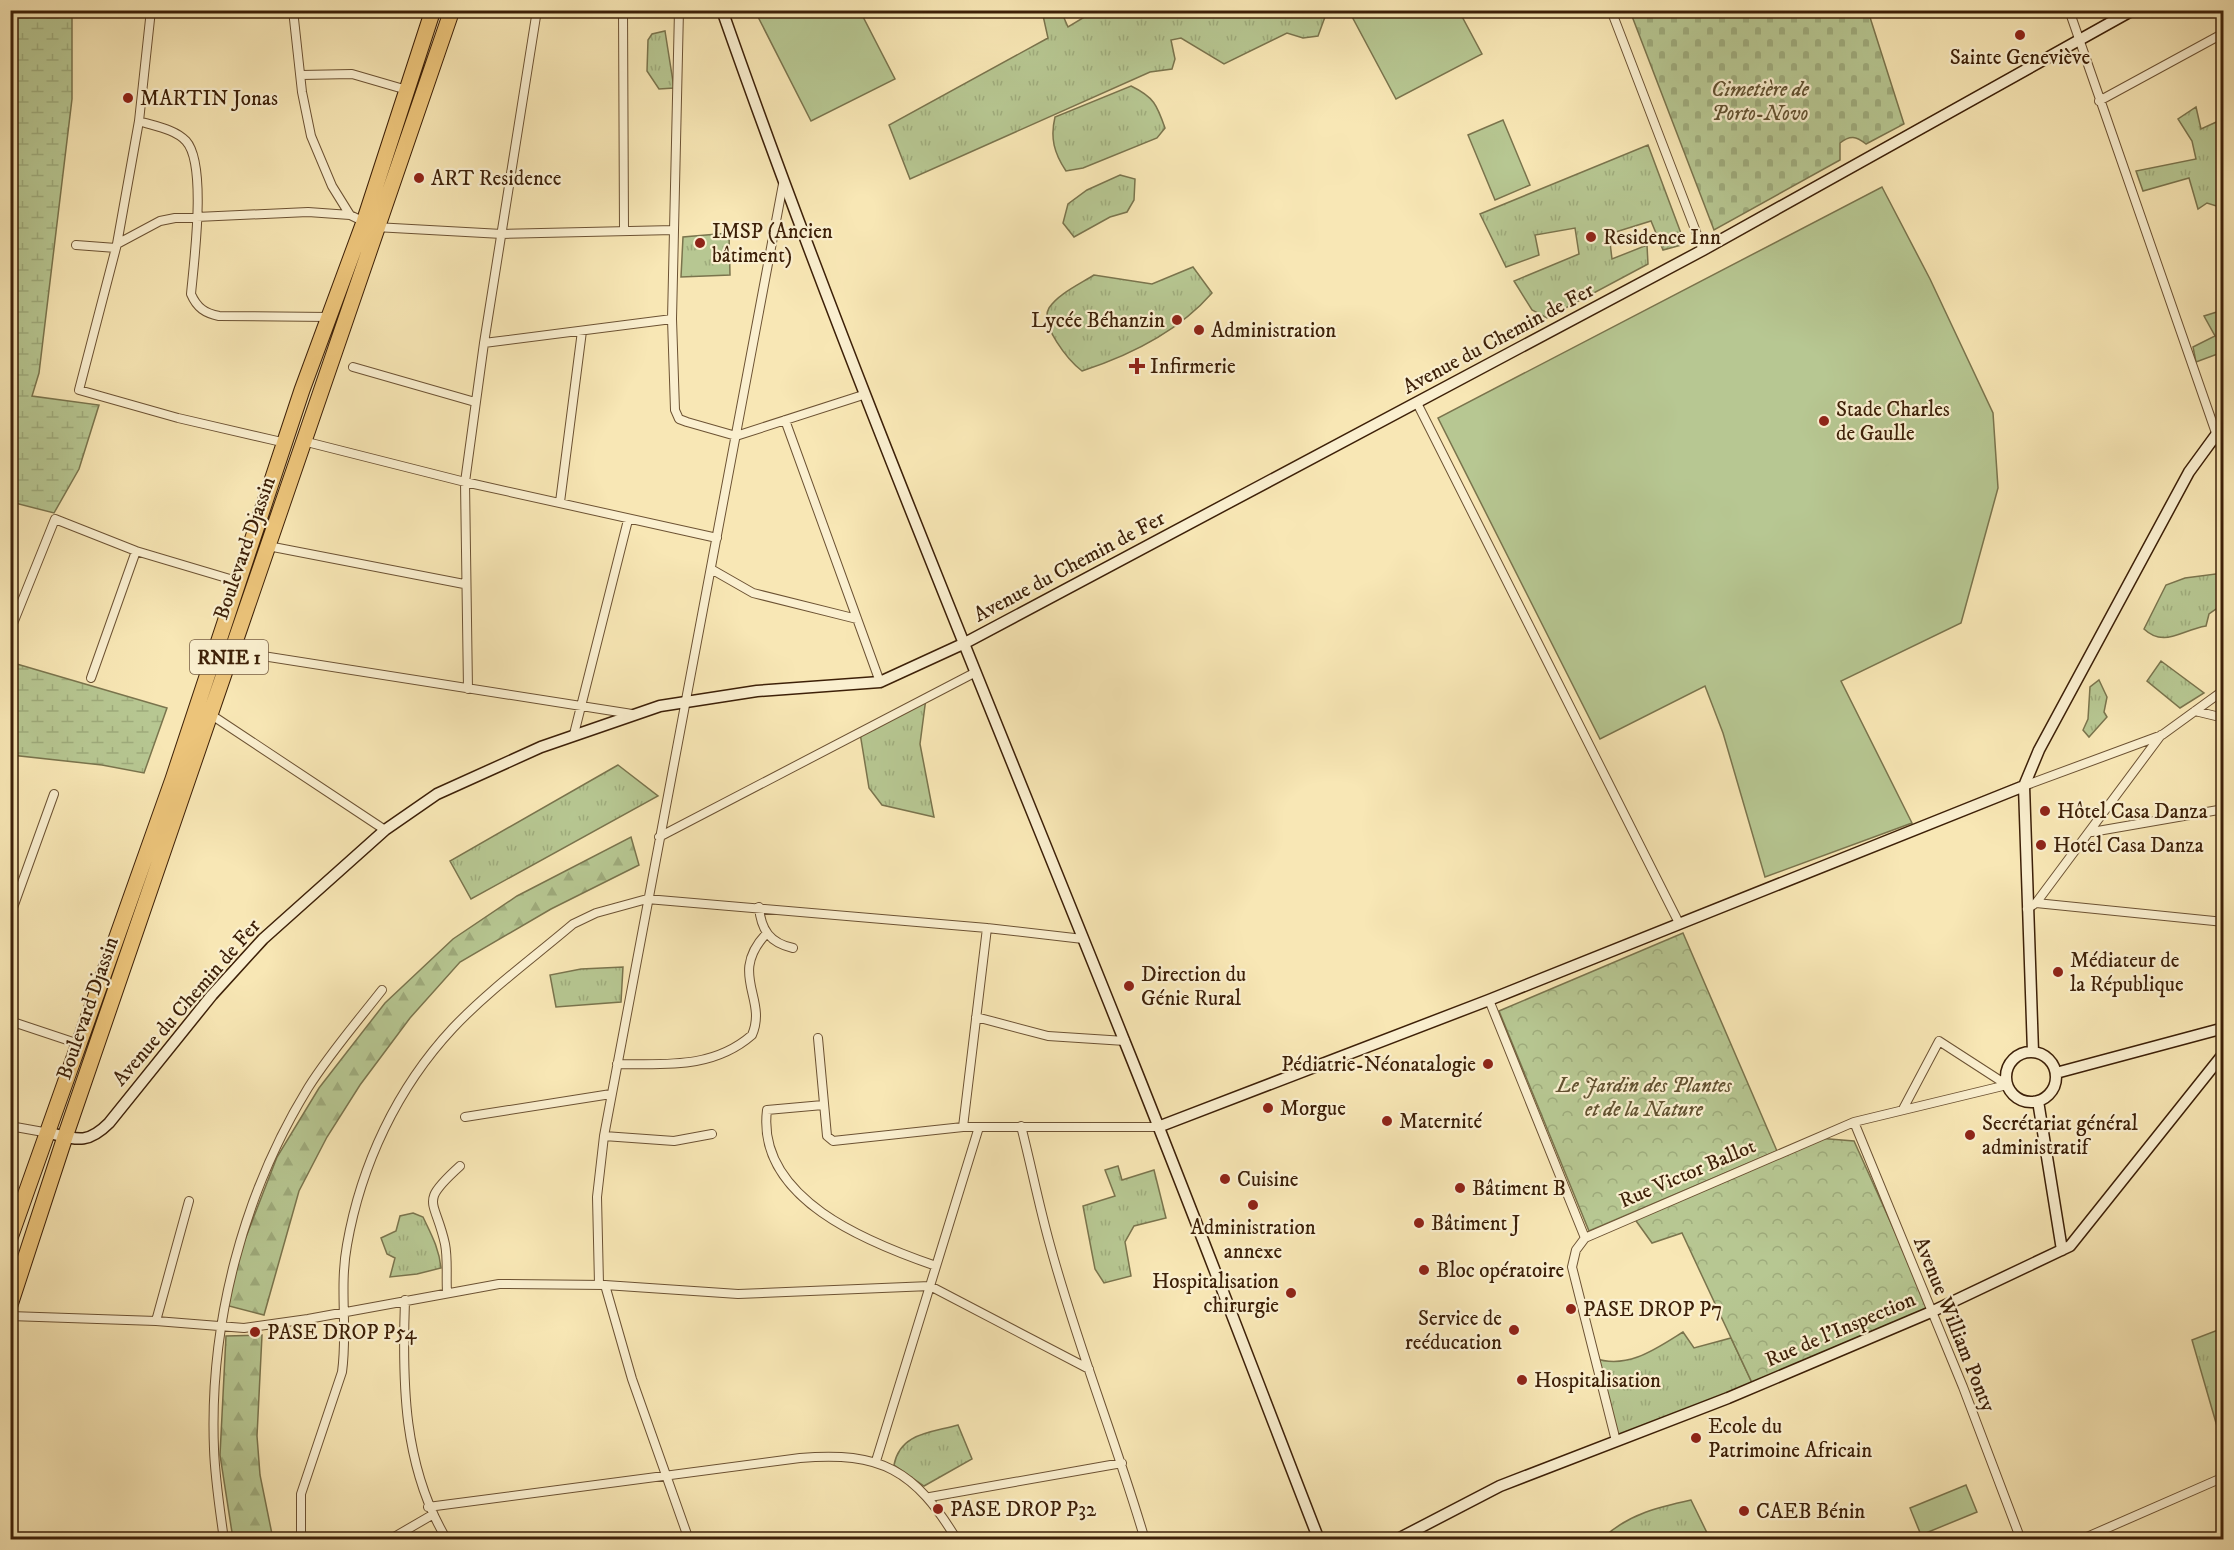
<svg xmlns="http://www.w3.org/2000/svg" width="2234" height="1550" viewBox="0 0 2234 1550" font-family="'IM FELL DW Pica',serif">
  <defs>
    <pattern id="grass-tufts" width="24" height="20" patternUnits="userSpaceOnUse" patternTransform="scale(1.5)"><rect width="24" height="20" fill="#b7c792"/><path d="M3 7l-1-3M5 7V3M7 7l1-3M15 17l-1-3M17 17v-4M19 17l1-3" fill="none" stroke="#9eab7c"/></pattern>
    <pattern id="forest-firs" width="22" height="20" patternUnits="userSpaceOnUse" patternTransform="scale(1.5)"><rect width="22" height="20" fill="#b7c792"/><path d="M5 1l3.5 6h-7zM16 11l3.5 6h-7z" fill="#9eab7c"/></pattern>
    <pattern id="wetland-marsh" width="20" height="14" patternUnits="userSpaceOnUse" patternTransform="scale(1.5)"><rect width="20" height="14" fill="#b7c792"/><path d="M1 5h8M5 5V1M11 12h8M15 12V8" fill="none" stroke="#9eab7c"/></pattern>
    <pattern id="cemetery-stones" width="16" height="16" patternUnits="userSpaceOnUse" patternTransform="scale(1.5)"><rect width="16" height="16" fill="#b7c792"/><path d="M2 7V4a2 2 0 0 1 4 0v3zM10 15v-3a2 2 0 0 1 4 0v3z" fill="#9eab7c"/></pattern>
    <pattern id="park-crowns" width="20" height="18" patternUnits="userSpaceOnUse" patternTransform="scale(1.5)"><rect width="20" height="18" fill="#b7c792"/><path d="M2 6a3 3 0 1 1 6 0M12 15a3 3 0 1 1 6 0" fill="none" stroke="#9eab7c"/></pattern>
  </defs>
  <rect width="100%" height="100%" fill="#f8e7b5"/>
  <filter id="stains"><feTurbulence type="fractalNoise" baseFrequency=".00333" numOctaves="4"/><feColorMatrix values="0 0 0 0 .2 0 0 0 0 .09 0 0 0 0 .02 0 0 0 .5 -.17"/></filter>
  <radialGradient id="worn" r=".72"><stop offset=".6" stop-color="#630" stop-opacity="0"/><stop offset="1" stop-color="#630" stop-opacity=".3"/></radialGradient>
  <path fill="url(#grass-tufts)" stroke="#7a744d" stroke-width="1.5" d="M1096 10H1318L1325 17 1318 36 1303 38 1287 33 1224 64 1181 38 1171 40 1175 59 1172 69 1150 72 910 179 889 125 1048 38 1042 11H1061L1068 27Z
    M665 31 674 88 659 89 647 71 648 40 652 34Z
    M1131 86C1154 97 1157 105 1165 128L1157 138 1083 168 1066 171C1054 153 1050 138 1055 117Z
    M2196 107 2201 129 2223 119V214V208L2207 203 2198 209 2189 178 2143 191 2136 171 2196 159 2192 141 2178 119Z
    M1648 145 1685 244 1663 250 1651 221 1609 234 1612 259 1647 245 1648 264 1547 318 1532 310 1514 281 1579 254 1575 228 1535 235 1539 255 1506 267 1480 214Z
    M1120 175 1135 179 1134 200 1127 212 1110 217 1074 237 1063 223 1068 204 1087 190Z
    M729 233 730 275 681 277 683 237Z
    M1193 267 1212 293C1178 332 1131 355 1082 371 1069 361 1039 325 1049 308 1058 294 1080 284 1094 275L1152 284Z
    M2223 310V352L2196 362 2193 347 2215 336 2204 316Z
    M2223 573V604L2209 614 2206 626C2181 630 2164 648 2144 629L2166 585 2185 578Z
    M2161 661 2204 693 2180 708 2147 681Z
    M2099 680 2107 697 2104 712 2107 717 2089 737 2083 730 2088 719 2090 687Z
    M926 698 920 744 934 817 882 805 869 788 860 733Z
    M618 765 658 796 471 899 450 861Z
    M623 967 621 1002 556 1007 550 975 581 969Z
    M1118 1166 1122 1180 1154 1170 1166 1218 1134 1226 1125 1242 1131 1276 1104 1283 1095 1269 1083 1206 1115 1196 1105 1170Z
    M413 1213 423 1217C431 1234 439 1248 441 1268L417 1274 390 1277 395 1258 387 1254 381 1238 396 1231 400 1216Z
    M2223 1328V1447L2192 1340Z
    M1683 1332 1694 1348 1731 1338 1754 1387 1616 1441 1594 1358C1627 1370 1656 1349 1683 1332Z
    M958 1425 972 1459 924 1486 894 1465C900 1433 930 1433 958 1425Z
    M1691 1500 1710 1539 1605 1540 1604 1537C1629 1514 1659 1507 1691 1500Z"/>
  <path fill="url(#forest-firs)" stroke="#7a744d" stroke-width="1.5" d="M631 837 639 865 551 909 460 962 410 1018 360 1085 327 1137 299 1191 264 1315 229 1306 232 1273 277 1157 319 1088 385 1003 453 939 517 896Z
    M262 1335 257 1436 260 1475 273 1539H233L220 1455 226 1336Z"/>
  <path fill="url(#wetland-marsh)" stroke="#7a744d" stroke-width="1.5" d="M11 10 72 11V99L39 373 32 396 99 405 79 469 54 513 11 502Z
    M10 662 167 708 144 773 102 765 11 755Z"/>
  <path fill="url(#cemetery-stones)" stroke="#7a744d" stroke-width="1.5" d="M1630 11H1868L1904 124 1866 144C1856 136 1850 135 1840 143V160L1714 230Z"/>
  <path fill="url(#park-crowns)" stroke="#7a744d" stroke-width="1.5" d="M1683 933 1777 1151 1589 1231 1499 1011Z
    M1817 1138 1854 1141 1931 1312 1754 1387 1682 1233 1652 1243 1634 1218Z"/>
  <path fill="#b7c792" stroke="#7a744d" stroke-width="1.5" d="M755 11H860L895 79 811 121Z
    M1349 11H1459L1482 54 1396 99Z
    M1503 120 1530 185 1495 200 1468 135Z
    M1882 187 1930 279 1993 413 1998 488 1961 623 1841 681 1912 823 1765 877 1723 733 1705 686 1600 739 1438 418Z
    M1966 1485 1977 1512 1921 1535 1910 1508Z"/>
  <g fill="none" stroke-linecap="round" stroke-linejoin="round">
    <defs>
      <path id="street" d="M151 10 139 121 117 244 79 390 178 418 286 443
        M293 10 302 92 311 136 332 186 350 215 375 227 502 234 674 230
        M623 10 624 231
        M679 10 672 319 675 410 679 419 687 422 736 436 863 395
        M1611 10 1703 250
        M2069 10 2224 456
        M301 75 352 74 407 90
        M2099 101 2224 33
        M139 121C154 126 175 129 186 141 207 164 194 261 191 294 197 308 205 313 219 316L330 317
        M117 244 160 221 175 218 308 212 350 215
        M76 245 116 248
        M484 343 672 319
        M353 367 475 402
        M1417 403 1679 923
        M785 420 880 682
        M303 441 465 482 717 538
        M560 502 582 331
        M268 546 464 584
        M711 569 753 593 857 619
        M10 631 55 519 136 551 240 582
        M231 651 632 714
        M91 678 136 551
        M468 689 465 482 484 343 537 10
        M2195 711 2224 718
        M210 714 385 830
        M574 734 628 520
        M2024 786 2162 735 2224 690
        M2092 832 2224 809
        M659 837 976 672
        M2036 903 2224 922
        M759 907C761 930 770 943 793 948
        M2027 909 2036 903 2161 735
        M10 916 54 794
        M1489 1000 1585 1238
        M976 1017 1048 1036 1125 1041
        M10 1021 79 1044
        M818 1038 827 1136 833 1141 963 1127H1158
        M617 1064C666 1064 713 1069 752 1035 768 998 728 975 766 934
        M823 1105 767 1110C756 1199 869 1243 936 1266
        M1903 1109 1939 1041 2007 1085
        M465 1117 611 1094
        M1854 1122 1963 1387 2021 1540
        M10 1126 49 1133
        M1021 1126C1031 1165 1039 1206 1050 1245 1077 1345 1116 1441 1145 1540
        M963 1127 987 928
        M604 1136 674 1141 712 1134
        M599 1284 597 1197 604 1136 783 184
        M605 1285 632 1379 689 1540
        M447 1292C446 1276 448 1259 445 1244 435 1198 418 1204 460 1166
        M405 1300C402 1383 403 1467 447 1540
        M10 1316 156 1321 244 1328 308 1319 499 1284 605 1285 738 1294 930 1286 1089 1369
        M156 1321 189 1201
        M1616 1441 1572 1267 1576 1250 1585 1238 1854 1122 2007 1085
        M876 1461 979 1127
        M930 1497 1122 1463
        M428 1507 800 1458C881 1451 915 1470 957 1540
        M224 1540C220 1510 215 1479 214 1449 209 1324 243 1194 308 1088 330 1053 357 1022 382 990
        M301 1540V1494L342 1372C348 1330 339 1288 347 1245 361 1165 397 1088 453 1028 489 990 533 958 573 924L596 913 647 899 987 928 1083 939
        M389 1540 432 1515
        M2080 1540 2224 1477"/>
      <path id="secondary" d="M722 10C844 358 987 698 1124 1040 1191 1206 1254 1373 1319 1540
        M2006 1077a25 25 0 1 1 50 0a25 25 0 1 1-50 0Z
        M2033 1052 2024 786 2039 750 2189 472 2224 424
        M2056 1073 2224 1028
        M2038 1101 2062 1250
        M1158 1127 1489 1000 2024 786
        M50 1133C78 1140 88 1144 109 1123L212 995 263 939 385 830 437 794 541 747 660 706 757 691 880 682 965 643 1703 250 2133 10
        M1396 1540 1500 1486 1728 1398 1931 1312 2070 1246 2224 1053"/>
      <path id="highway" d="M10 1238 173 779 302 390 364 222 433 10
        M10 1305 65 1137 452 10"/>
    </defs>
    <use href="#street" stroke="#6c5233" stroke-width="10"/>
    <use href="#secondary" stroke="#3d2008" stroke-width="13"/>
    <use href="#highway" stroke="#3d2008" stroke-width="17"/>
    <use href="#street" stroke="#faefcf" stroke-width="8"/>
    <use href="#secondary" stroke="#faefcf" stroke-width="10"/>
    <use href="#highway" stroke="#ecc47a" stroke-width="15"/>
  </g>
  <g fill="#8f2418" stroke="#faefcf" stroke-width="2">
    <circle cx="2020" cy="35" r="6"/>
    <circle cx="128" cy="98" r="6"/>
    <circle cx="419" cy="178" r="6"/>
    <circle cx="1591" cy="237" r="6"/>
    <circle cx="700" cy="243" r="6"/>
    <circle cx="1177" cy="320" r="6"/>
    <circle cx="1199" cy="330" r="6"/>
    <path d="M1134 357h6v6h6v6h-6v6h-6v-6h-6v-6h6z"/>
    <circle cx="1824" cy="421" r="6"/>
    <circle cx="2045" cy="811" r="6"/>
    <circle cx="2041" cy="845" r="6"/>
    <circle cx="2058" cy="972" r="6"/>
    <circle cx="1129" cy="986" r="6"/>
    <circle cx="1488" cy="1064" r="6"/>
    <circle cx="1268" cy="1108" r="6"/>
    <circle cx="1387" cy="1121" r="6"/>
    <circle cx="1970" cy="1135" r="6"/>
    <circle cx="1225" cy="1179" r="6"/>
    <circle cx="1460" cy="1188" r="6"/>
    <circle cx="1253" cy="1205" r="6"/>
    <circle cx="1419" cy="1223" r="6"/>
    <circle cx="1424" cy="1270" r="6"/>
    <circle cx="1291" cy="1293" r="6"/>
    <circle cx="1571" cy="1309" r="6"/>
    <circle cx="1514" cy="1330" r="6"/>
    <circle cx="255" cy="1332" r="6"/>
    <circle cx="1522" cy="1380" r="6"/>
    <circle cx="1696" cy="1438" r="6"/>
    <circle cx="938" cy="1509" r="6"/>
    <circle cx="1744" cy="1511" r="6"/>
  </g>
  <g text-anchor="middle" stroke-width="4.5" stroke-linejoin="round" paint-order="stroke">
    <rect fill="#faefcf" stroke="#765e44" stroke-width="1.5" x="190" y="640" width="78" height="34" rx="4.5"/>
    <g font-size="20" font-weight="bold" fill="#3d2008">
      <text x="229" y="664">RNIE 1</text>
    </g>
    <g font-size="21" fill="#3d2008" stroke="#faefcf" text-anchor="start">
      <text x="2020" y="64" text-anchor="middle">Sainte Geneviève</text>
      <text x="140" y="105">MARTIN Jonas</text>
      <text x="431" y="185">ART Residence</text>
      <text x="712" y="238">IMSP (Ancien<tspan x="712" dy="24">bâtiment)</tspan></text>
      <text x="1603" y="244">Residence Inn</text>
      <text x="1165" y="327" text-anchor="end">Lycée Béhanzin</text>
      <text x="1211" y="337">Administration</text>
      <text x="1150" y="373">Infirmerie</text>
      <text x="1836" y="416">Stade Charles<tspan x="1836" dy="24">de Gaulle</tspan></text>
      <text x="2057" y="818">Hôtel Casa Danza</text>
      <text x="2053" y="852">Hotel Casa Danza</text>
      <text x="2070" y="967">Médiateur de<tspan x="2070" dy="24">la République</tspan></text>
      <text x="1141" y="981">Direction du<tspan x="1141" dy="24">Génie Rural</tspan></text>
      <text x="1476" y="1071" text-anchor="end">Pédiatrie-Néonatalogie</text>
      <text x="1280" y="1115">Morgue</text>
      <text x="1399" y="1128">Maternité</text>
      <text x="1982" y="1130">Secrétariat général<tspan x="1982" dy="24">administratif</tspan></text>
      <text x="1237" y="1186">Cuisine</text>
      <text x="1472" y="1195">Bâtiment B</text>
      <text x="1431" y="1230">Bâtiment J</text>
      <text x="1253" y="1234" text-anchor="middle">Administration<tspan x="1253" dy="24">annexe</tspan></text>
      <text x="1436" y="1277">Bloc opératoire</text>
      <text x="1279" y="1288" text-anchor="end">Hospitalisation<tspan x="1279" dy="24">chirurgie</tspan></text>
      <text x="1583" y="1316">PASE DROP P7</text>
      <text x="1502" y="1325" text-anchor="end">Service de<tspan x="1502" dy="24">reéducation</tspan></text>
      <text x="267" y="1339">PASE DROP P54</text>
      <text x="1534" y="1387">Hospitalisation</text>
      <text x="1708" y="1433">Ecole du<tspan x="1708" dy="24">Patrimoine Africain</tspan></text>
      <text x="950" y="1516">PASE DROP P32</text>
      <text x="1756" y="1518">CAEB Bénin</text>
    </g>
    <g font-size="21" font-style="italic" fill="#625231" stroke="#faefcf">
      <text x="1760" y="96">Cimetière de<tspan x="1760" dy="24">Porto-Novo</tspan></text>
      <text x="1644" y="1092">Le Jardin des Plantes<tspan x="1644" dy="24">et de la Nature</tspan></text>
    </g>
    <g font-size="21" fill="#3d2008" stroke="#faefcf">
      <text transform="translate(1498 338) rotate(-28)" y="7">Avenue du Chemin de Fer</text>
      <text transform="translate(244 548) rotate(-71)" y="7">Boulevard Djassin</text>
      <text transform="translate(1069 566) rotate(-28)" y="7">Avenue du Chemin de Fer</text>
      <text transform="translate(186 1002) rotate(-49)" y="7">Avenue du Chemin de Fer</text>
      <text transform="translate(87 1008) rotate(-71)" y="7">Boulevard Djassin</text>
      <text transform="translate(1687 1173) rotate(-23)" y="7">Rue Victor Ballot</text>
      <text transform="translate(1955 1324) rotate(68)" y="7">Avenue William Ponty</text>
      <text transform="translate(1840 1329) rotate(-23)" y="7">Rue de l'Inspection</text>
    </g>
  </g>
  <rect width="2234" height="1550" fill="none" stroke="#f8e7b5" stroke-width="36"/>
  <rect x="12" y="12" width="2210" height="1526" fill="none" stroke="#3d2008" stroke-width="3"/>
  <rect x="18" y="18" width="2198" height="1514" fill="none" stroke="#3d2008" stroke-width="1.5"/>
  <rect width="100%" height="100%" filter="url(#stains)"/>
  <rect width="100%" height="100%" fill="url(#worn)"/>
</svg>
